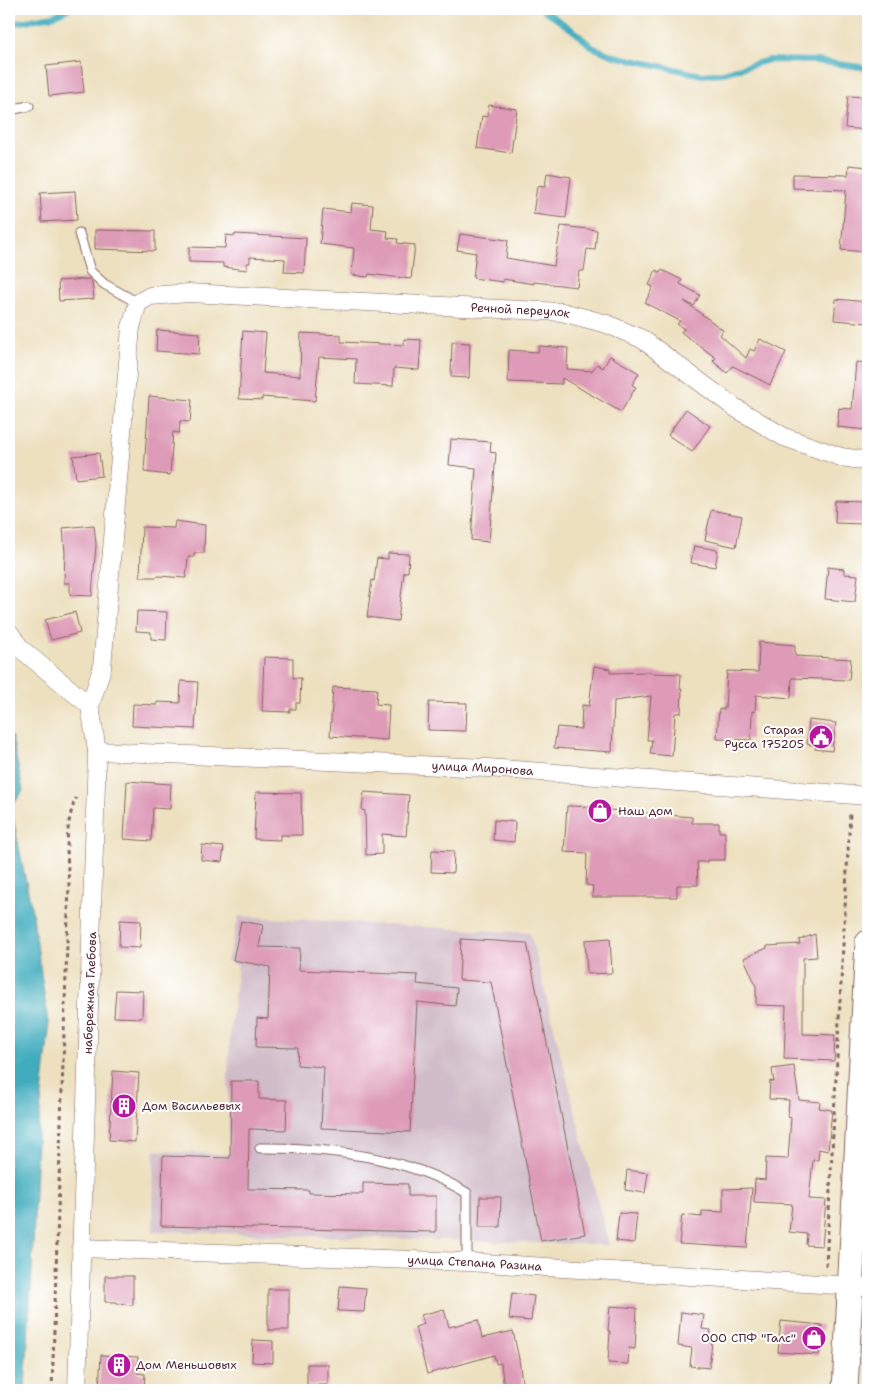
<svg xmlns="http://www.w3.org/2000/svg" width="877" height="1399" viewBox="0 0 877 1399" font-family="'Shantell Sans',sans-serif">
  <rect width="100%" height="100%" fill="#fff"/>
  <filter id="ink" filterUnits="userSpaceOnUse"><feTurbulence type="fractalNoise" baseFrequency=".02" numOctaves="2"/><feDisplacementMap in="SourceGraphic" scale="10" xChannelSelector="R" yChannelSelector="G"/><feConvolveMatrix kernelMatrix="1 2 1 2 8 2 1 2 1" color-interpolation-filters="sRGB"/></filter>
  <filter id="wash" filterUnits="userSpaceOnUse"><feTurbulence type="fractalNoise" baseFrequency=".0096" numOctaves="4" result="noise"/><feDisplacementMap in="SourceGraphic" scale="20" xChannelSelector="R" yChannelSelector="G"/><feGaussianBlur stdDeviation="1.12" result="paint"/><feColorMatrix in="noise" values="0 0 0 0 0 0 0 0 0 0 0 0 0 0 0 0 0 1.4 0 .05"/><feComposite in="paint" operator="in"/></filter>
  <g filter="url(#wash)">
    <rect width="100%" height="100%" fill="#ede0bf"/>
    <path fill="#d1bdc9" d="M239 916 530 933 609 1245 153 1231 154 1150 229 1155 228 1077 230 1031 238 965 227 961Z"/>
    <path fill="#3facbe" stroke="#446674" d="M9 733 12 738 23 791 11 808 33 916 49 1030 37 1141 32 1271 25 1390H9Z"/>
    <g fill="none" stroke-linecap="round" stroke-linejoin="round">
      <path stroke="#3facbe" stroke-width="6" d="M542 9 574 31 592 47 614 56 702 75 723 73 769 60 816 61 868 68
        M9 24 53 16 68 9"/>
    </g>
    <g id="blocks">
      <path fill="#de9bb8" d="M81 62 84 92 49 96 46 66Z
        M848 96 868 97V130L845 128Z
        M489 105 517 109 511 153 477 148 482 116 487 117Z
        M849 165 868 167V252L841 250 846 190 793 188V174L848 175Z
        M547 173 571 177 566 218 533 214 537 186 545 187Z
        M75 191 77 220 42 222 40 193Z
        M352 203 373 205 371 229 388 231 387 238 398 239 397 243 415 245 411 279 369 274 368 277 352 275 354 248 320 244 323 209 351 212Z
        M561 226 597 230 595 250 587 249 584 271H579L577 287 534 282V284L503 279V282L473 278 476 253 457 250 460 234 508 240 506 258 554 266Z
        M95 230 155 231V251L95 249Z
        M235 234 306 238 304 273 284 272 285 259 250 257V263H247V270L223 267V263L189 262V247L225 248 226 235 235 236Z
        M656 270 660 273 662 270 682 280 680 284 700 295 694 306 684 301 723 330 720 335 746 358 750 349 754 351 760 339 786 352 770 385 733 366 727 373 713 361 716 358 681 332 684 329 677 324 680 321 645 303 653 287 649 285Z
        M89 279 92 282 94 299 59 301 58 281Z
        M836 299 868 302V323L834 320Z
        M157 330 200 333 199 354 156 351Z
        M243 331 266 333 263 373 300 376 301 333 341 335V342L404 345V339L421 340 419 370 394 368 393 386 355 384 356 359 319 357 315 401 262 397V400L239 399Z
        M452 342 470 343 469 378 451 377Z
        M539 346 568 348 567 369 592 371 597 364 603 368 610 356 639 373 632 385 636 387 621 412 562 378V384L508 382 509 350 538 352Z
        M856 362 868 363V430L837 427 839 408 852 409Z
        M149 396 192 400 190 422 180 421 179 433 173 432 170 475 144 472Z
        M686 409 710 426 692 452 668 435Z
        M451 439 491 442 490 452 496 453 489 542 471 540 476 468 449 465Z
        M99 453 102 476 76 479 73 456Z
        M836 501 864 502 863 524 835 523Z
        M711 510 742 516 736 547 705 540Z
        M175 521 205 525 204 553H194V557H188L186 578 158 576 157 577H140L142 527 174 528Z
        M94 525 96 544 92 596 70 595V583H64L65 553 63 528Z
        M694 546 718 550 715 567 691 563Z
        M388 553 409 554 408 572H404L398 621 367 617 372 580 374 581 377 558 388 559Z
        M828 567 844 569V574L858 575 855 602 825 599Z
        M137 611 167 612 166 640 151 639V632L136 631Z
        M75 612 80 633 51 640 45 620Z
        M759 642 795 645V656L851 659 849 680 792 678 791 698 756 695 755 712 752 711 751 740 717 739 719 709H725L727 671 758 672Z
        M264 657 293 658V678H301L300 703H296V709H290V712L262 711Z
        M594 666 610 669V673L650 672V673L681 674 680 689H682L681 713H675L672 756 650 754 652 740H647L651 696 614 701 612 752 554 748 557 727 581 729 582 705 589 706Z
        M181 681 198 682 195 729 132 726 133 704 157 705V702L180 703Z
        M333 687 377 689 376 704 389 705 387 740 330 736Z
        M429 702 467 703 466 731 428 730Z
        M809 720 836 723 832 751 815 749 816 746 807 744Z
        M127 781 171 784 170 809 153 808 151 841 124 839Z
        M256 792 301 793 302 835H280V840L254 839Z
        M364 792 409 795 406 836 382 834V854L366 855 365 811 362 810Z
        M567 806 610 807 609 810 692 817V823H719V832H725V860H707V862H697L698 885H677V897H592L593 886 586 885 587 853 564 852Z
        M494 820 515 822 514 842 493 840Z
        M202 845 224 847 222 862 201 860Z
        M432 850 454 851 453 873 431 872Z
        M120 920 141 921 140 948 119 947Z
        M241 921 263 925 259 947 300 948 299 970 418 975 417 984 457 988 455 1006 417 1002 410 1132 321 1128 324 1067 297 1065 298 1048 256 1047 257 1018 268 1019 270 967 233 960Z
        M815 934 817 957 803 958V1034L835 1035 834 1061 784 1059 786 1006 756 1005V986L744 958 767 948V946L800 944 799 940Z
        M610 938 612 973 587 974 585 940Z
        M461 939 527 943 585 1234 541 1241 491 982 459 980Z
        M116 990 143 991 142 1018 114 1017Z
        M794 1066 799 1100 820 1102 819 1108 832 1110 828 1151 819 1149 818 1160H813L809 1199 826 1200 822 1246 806 1245 807 1234 789 1232 792 1204 754 1202 755 1179 765 1180 766 1158 788 1159 791 1118 788 1117 789 1100 769 1099 770 1081 774 1082 772 1069Z
        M113 1071 139 1073 135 1142 109 1140Z
        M231 1081H259V1099L287 1100 286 1130 249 1129 248 1189 309 1190V1193L363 1194V1183L408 1184V1196H436V1232L161 1226 163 1156 230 1158Z
        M627 1170 648 1173 645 1193 625 1190Z
        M752 1188 747 1248 679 1244 682 1215 702 1217V1211L723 1212V1189Z
        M480 1197H501L500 1227H479Z
        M619 1213 637 1214 634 1243 616 1241Z
        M105 1276H133V1305L117 1304V1302H105Z
        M340 1286 366 1288 364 1312 338 1311Z
        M268 1289H289V1330H268Z
        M512 1293 534 1296 531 1321 509 1319Z
        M610 1306 637 1308 635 1349 629 1348 628 1364 608 1363 610 1331H608Z
        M444 1309 449 1327 478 1320 482 1338 513 1331 519 1359 523 1390H504L501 1363 496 1364 494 1355 427 1374 415 1327 424 1324 421 1315Z
        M681 1312 704 1315 702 1329 711 1330 709 1342 712 1343 709 1368 690 1366 692 1348 678 1346Z
        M781 1321 822 1325 819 1355 778 1352Z
        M253 1340 273 1341V1363L252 1362Z
        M101 1355 138 1357 137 1373 145 1374 144 1390H99Z
        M307 1364H328V1385H307Z"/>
    </g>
  </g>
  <g filter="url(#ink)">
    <use href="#blocks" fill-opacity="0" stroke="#83635f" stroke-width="1"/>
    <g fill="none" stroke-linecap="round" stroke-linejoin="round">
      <defs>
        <path id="lane" d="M9 110 29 106
          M79 233 90 271 104 284 138 303
          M260 1148C327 1147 409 1157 467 1193V1262"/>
        <g id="street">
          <path d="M9 632 21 649 90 706 97 751 77 1390"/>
          <path id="s1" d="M90 706 102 668 131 327 138 303 150 296 189 293 562 312 607 324 642 339 734 407 784 437 841 457 868 461"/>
          <path id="s2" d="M97 751 487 768 868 796"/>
          <path id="s3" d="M81 1248 467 1262 868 1287"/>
        </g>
        <path id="secondary" d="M845 1390 868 943"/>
      </defs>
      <use href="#lane" stroke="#83635f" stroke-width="11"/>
      <use href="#street" stroke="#83635f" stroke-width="19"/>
      <use href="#secondary" stroke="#83635f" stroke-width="27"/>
      <path stroke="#83635f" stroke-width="3" stroke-dasharray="4 4" stroke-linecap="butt" d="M826 1266 850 813
        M52 1390 69 884C67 855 64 826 76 798"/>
      <use href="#lane" stroke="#fff" stroke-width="9"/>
      <use href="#street" stroke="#fff" stroke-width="18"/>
      <use href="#secondary" stroke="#fff" stroke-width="25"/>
    </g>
  </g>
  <defs>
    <symbol id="civic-disc" viewBox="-11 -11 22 22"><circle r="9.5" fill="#b5179e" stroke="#fff"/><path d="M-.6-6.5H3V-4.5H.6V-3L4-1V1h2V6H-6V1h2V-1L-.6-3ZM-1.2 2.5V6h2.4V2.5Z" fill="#fff"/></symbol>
    <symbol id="shop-disc" viewBox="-11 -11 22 22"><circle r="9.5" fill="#b5179e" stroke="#fff"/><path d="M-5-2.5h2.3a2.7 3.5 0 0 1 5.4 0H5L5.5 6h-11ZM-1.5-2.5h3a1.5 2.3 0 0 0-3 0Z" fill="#fff"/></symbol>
    <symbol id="building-disc" viewBox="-11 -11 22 22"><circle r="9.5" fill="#b5179e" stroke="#fff"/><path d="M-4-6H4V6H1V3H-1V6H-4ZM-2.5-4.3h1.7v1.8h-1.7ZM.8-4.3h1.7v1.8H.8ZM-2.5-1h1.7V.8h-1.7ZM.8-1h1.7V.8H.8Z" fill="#fff"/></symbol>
  </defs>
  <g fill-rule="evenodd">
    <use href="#civic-disc" x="807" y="723" width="28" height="28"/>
    <use href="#shop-disc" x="586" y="797" width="28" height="28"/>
    <use href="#building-disc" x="110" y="1092" width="28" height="28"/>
    <use href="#shop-disc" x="800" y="1324" width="28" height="28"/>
    <use href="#building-disc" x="105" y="1351" width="28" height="28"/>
  </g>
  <g text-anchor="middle" stroke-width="4" stroke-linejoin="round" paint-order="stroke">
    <g font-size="12" fill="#4a1f2b" stroke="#fff">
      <text dy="4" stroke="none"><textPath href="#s1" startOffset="792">Речной переулок</textPath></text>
      <text dy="4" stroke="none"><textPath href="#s2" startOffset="386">улица Миронова</textPath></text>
      <text transform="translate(90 993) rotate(-88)" y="4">набережная Глебова</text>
      <text dy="4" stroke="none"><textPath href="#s3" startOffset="394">улица Степана Разина</textPath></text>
    </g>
    <g font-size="12" fill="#4a1f2b" stroke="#fff" text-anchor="start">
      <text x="804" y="734" text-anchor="end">Старая<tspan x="804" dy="14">Русса 175205</tspan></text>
      <text x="618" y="815">Наш дом</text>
      <text x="142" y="1110">Дом Васильевых</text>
      <text x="796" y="1342" text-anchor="end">ООО СПФ "Галс"</text>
      <text x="136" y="1369">Дом Меньшовых</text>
    </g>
  </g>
  <rect width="877" height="1399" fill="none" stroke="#fff" stroke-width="30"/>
</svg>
